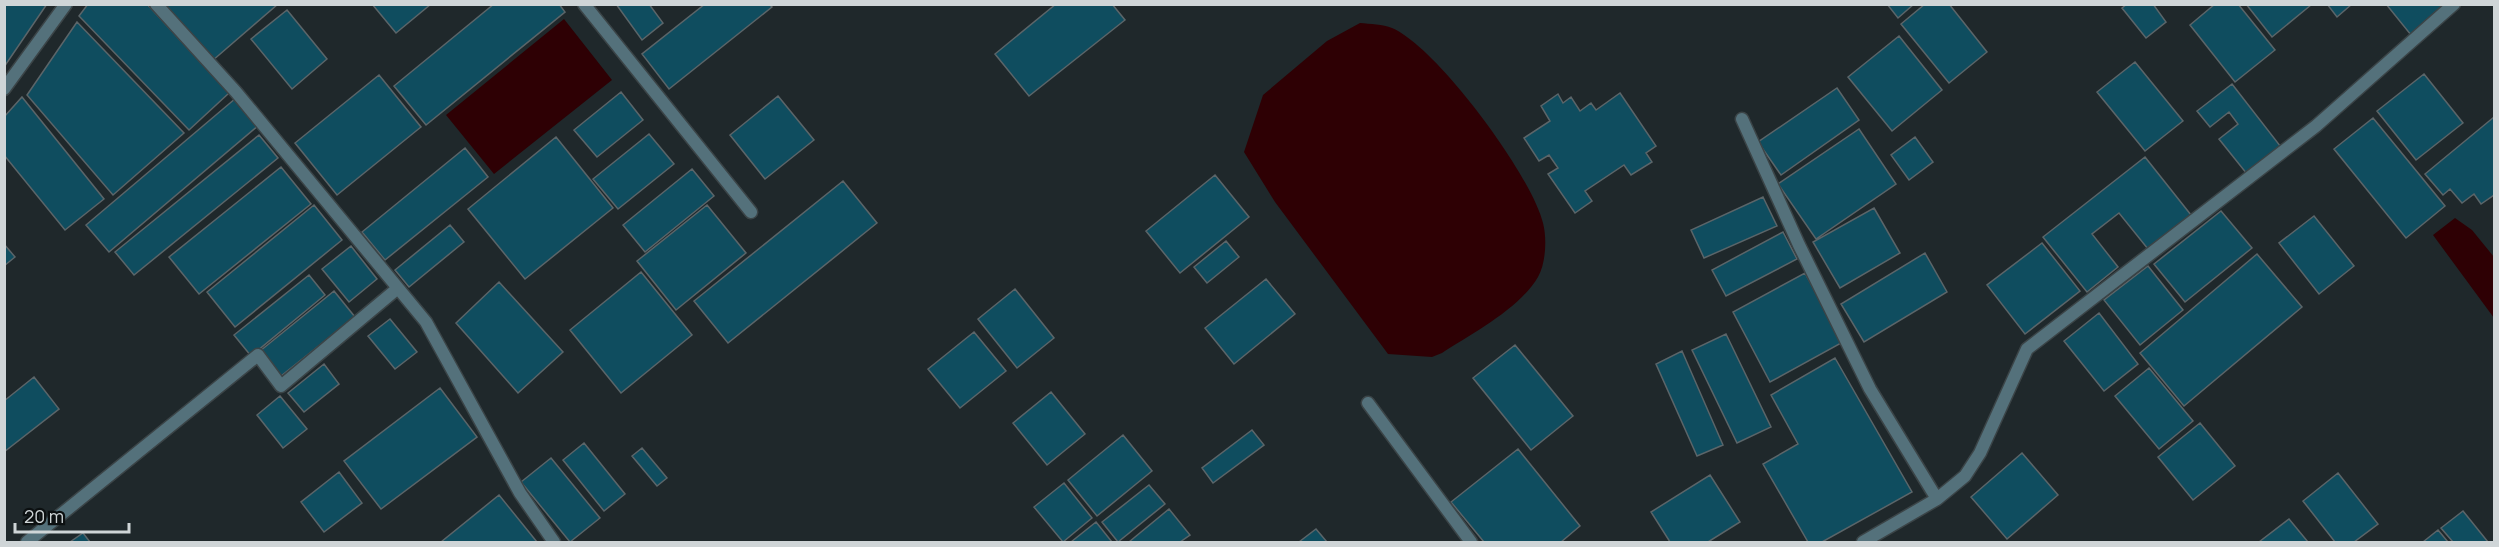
<svg xmlns="http://www.w3.org/2000/svg" width="2499" height="547" viewBox="0 0 2499 547" font-family="Manrope,sans-serif">
  <rect width="100%" height="100%" fill="#1f282b"/>
  <path fill="#2e0004" d="M564 19 612 80 494 174 446 115Z
    M1360 23C1370 24 1383 24 1392 28 1437 47 1532 176 1543 223 1547 238 1546 263 1538 277 1519 309 1473 333 1442 353L1432 357 1388 354 1275 202 1244 152 1263 95 1327 41Z
    M2455 218 2472 230 2494 257V318L2433 235Z"/>
  <path fill="#0f4d5f" stroke="#5b6569" stroke-width="1.5" d="M4 4H47L4 67Z
    M88 4H147L229 93 189 130 79 16Z
    M164 4H278L212 61Z
    M372 4H431L396 33Z
    M494 4H559L565 12 426 125 394 86Z
    M616 4H649L663 23 642 40Z
    M705 4H769L772 7 669 89 642 54Z
    M1056 4H1112L1125 20 1029 96 995 54Z
    M1887 4H1914L1898 18Z
    M1925 4H1949L1987 52 1949 83 1901 24Z
    M2127 4H2153L2166 22 2146 38 2122 8Z
    M2215 4H2238L2275 50 2235 82 2190 25Z
    M2246 4H2311V5L2272 37Z
    M2327 4H2352L2337 17Z
    M2386 4H2445L2411 35Z
    M287 10 327 59 292 89 251 39Z
    M77 22 184 133 113 195 27 95Z
    M1899 36 1942 90 1892 131 1848 77Z
    M2135 62 2183 121 2145 151 2097 92Z
    M2424 74 2463 123 2416 160 2377 111Z
    M379 75 421 127 337 195 295 143Z
    M2232 84 2281 147 2247 174 2219 139 2238 124 2229 112 2210 127 2197 111Z
    M1837 88 1859 120 1781 175 1758 142Z
    M621 92 643 120 597 157 574 130Z
    M1620 93 1656 146 1646 153 1652 162 1631 175 1624 165 1585 191 1592 201 1575 213 1548 174 1558 168 1549 155 1539 161 1524 138 1550 121 1541 106 1558 94 1563 103 1571 97 1580 111 1591 103 1596 110Z
    M778 96 814 140 765 179 730 135Z
    M22 97 104 199 65 230 4 155V117Z
    M236 98 259 125 109 252 86 225Z
    M2494 117V195L2481 204 2474 194 2462 203 2450 189 2443 195 2425 174Z
    M2373 118 2445 206 2406 238 2334 149Z
    M1859 129 1896 184 1816 239 1778 184Z
    M649 134 674 164 618 209 593 179Z
    M259 135 278 158 134 275 115 252Z
    M556 137 613 208 525 279 468 209Z
    M1915 137 1933 162 1909 180 1891 155Z
    M465 148 488 177 385 260 362 232Z
    M2145 157 2191 215 2148 249 2119 213 2092 234 2118 267 2087 292 2043 237Z
    M281 167 311 204 199 294 169 257Z
    M692 169 714 196 645 252 623 225Z
    M1215 175 1249 217 1180 273 1146 231Z
    M843 181 877 223 728 343 694 301Z
    M1763 197 1777 226 1704 258 1691 230Z
    M314 205 342 240 235 327 207 292Z
    M707 205 746 253 676 310 637 261Z
    M1874 208 1900 253 1840 288 1813 242Z
    M2221 211 2252 248 2185 302 2154 264Z
    M2314 216 2354 266 2319 294 2279 243Z
    M450 225 464 242 409 287 395 270Z
    M1783 232 1797 259 1726 296 1712 270Z
    M1226 241 1239 257 1207 283 1194 267Z
    M2042 243 2080 291 2025 334 1987 285Z
    M4 244 15 257 4 266Z
    M351 246 377 279 349 302 322 269Z
    M1925 253 1947 292 1864 342 1841 304Z
    M2257 254 2302 307 2184 406 2140 353Z
    M2148 266 2183 310 2140 345 2104 300Z
    M641 272 692 335 621 393 570 330Z
    M1805 273 1843 342 1770 382 1733 312Z
    M309 275 325 295 251 356 234 335Z
    M1266 279 1295 314 1234 364 1205 328Z
    M499 282 563 352 518 393 456 323Z
    M1015 289 1054 338 1017 368 978 319Z
    M334 291 355 317 281 376 260 351Z
    M2099 313 2138 364 2104 391 2064 341Z
    M390 319 417 352 395 369 368 336Z
    M974 332 1006 371 960 408 928 369Z
    M1726 334 1771 427 1737 443 1692 350Z
    M1515 345 1573 416 1531 450 1473 378Z
    M1682 351 1723 445 1697 456 1656 364Z
    M1835 358 1912 492 1822 542H1808L1763 464 1798 444 1771 395Z
    M324 364 339 384 304 412 288 393Z
    M2149 368 2193 421 2159 449 2115 396Z
    M34 377 59 409 4 452V401Z
    M440 388 477 437 381 509 344 461Z
    M1051 392 1085 434 1047 465 1013 423Z
    M280 396 307 429 283 448 257 415Z
    M2200 423 2235 466 2193 500 2158 457Z
    M1252 430 1264 445 1213 483 1202 468Z
    M1123 435 1152 471 1097 516 1068 480Z
    M584 443 625 494 604 511 563 460Z
    M642 448 667 478 657 486 632 456Z
    M1518 449 1580 526 1561 542H1484L1451 502Z
    M2022 453 2058 495 2007 539 1971 497Z
    M551 458 600 518 570 542 521 482Z
    M339 472 362 503 324 532 301 502Z
    M2338 473 2378 524 2354 542H2335L2303 501Z
    M1710 475 1740 522 1708 542H1670L1651 512Z
    M1064 483 1092 518 1063 542 1034 507Z
    M1149 485 1165 504 1118 542 1102 522Z
    M499 495 537 542H441Z
    M1169 509 1190 535 1180 542H1129Z
    M2463 511 2488 542H2453L2441 528Z
    M2289 519 2308 542H2259Z
    M1096 522 1112 542H1071Z
    M1316 529 1327 542H1299Z
    M2438 530 2448 542H2423Z
    M83 533 90 542H70Z"/>
  <g fill="none" stroke-linecap="round" stroke-linejoin="round">
    <defs>
      <path id="street" d="M156 4 236 92 426 322 520 493 554 542
        M584 4 751 212
        M4 89 66 4
        M1742 119 1799 245 1870 389 1937 499
        M1368 403 1471 542
        M27 542 258 355 281 386 398 288
        M1863 542 1937 499 1965 476 1980 453 2027 349 2316 126 2454 4"/>
    </defs>
    <use href="#street" stroke="#3b4447" stroke-width="15"/>
    <use href="#street" stroke="#54717b" stroke-width="12"/>
  </g>
  <rect width="2499" height="547" fill="none" stroke="#cfd5d7" stroke-width="12"/>
  <path d="M15 523v9h114v-9" fill="none" stroke="#cfd5d7" stroke-width="3"/>
  <text x="24" y="523" font-size="18" fill="#cfd5d7" stroke="#0c1011" stroke-width="4.5" paint-order="stroke">20 m</text>
</svg>
